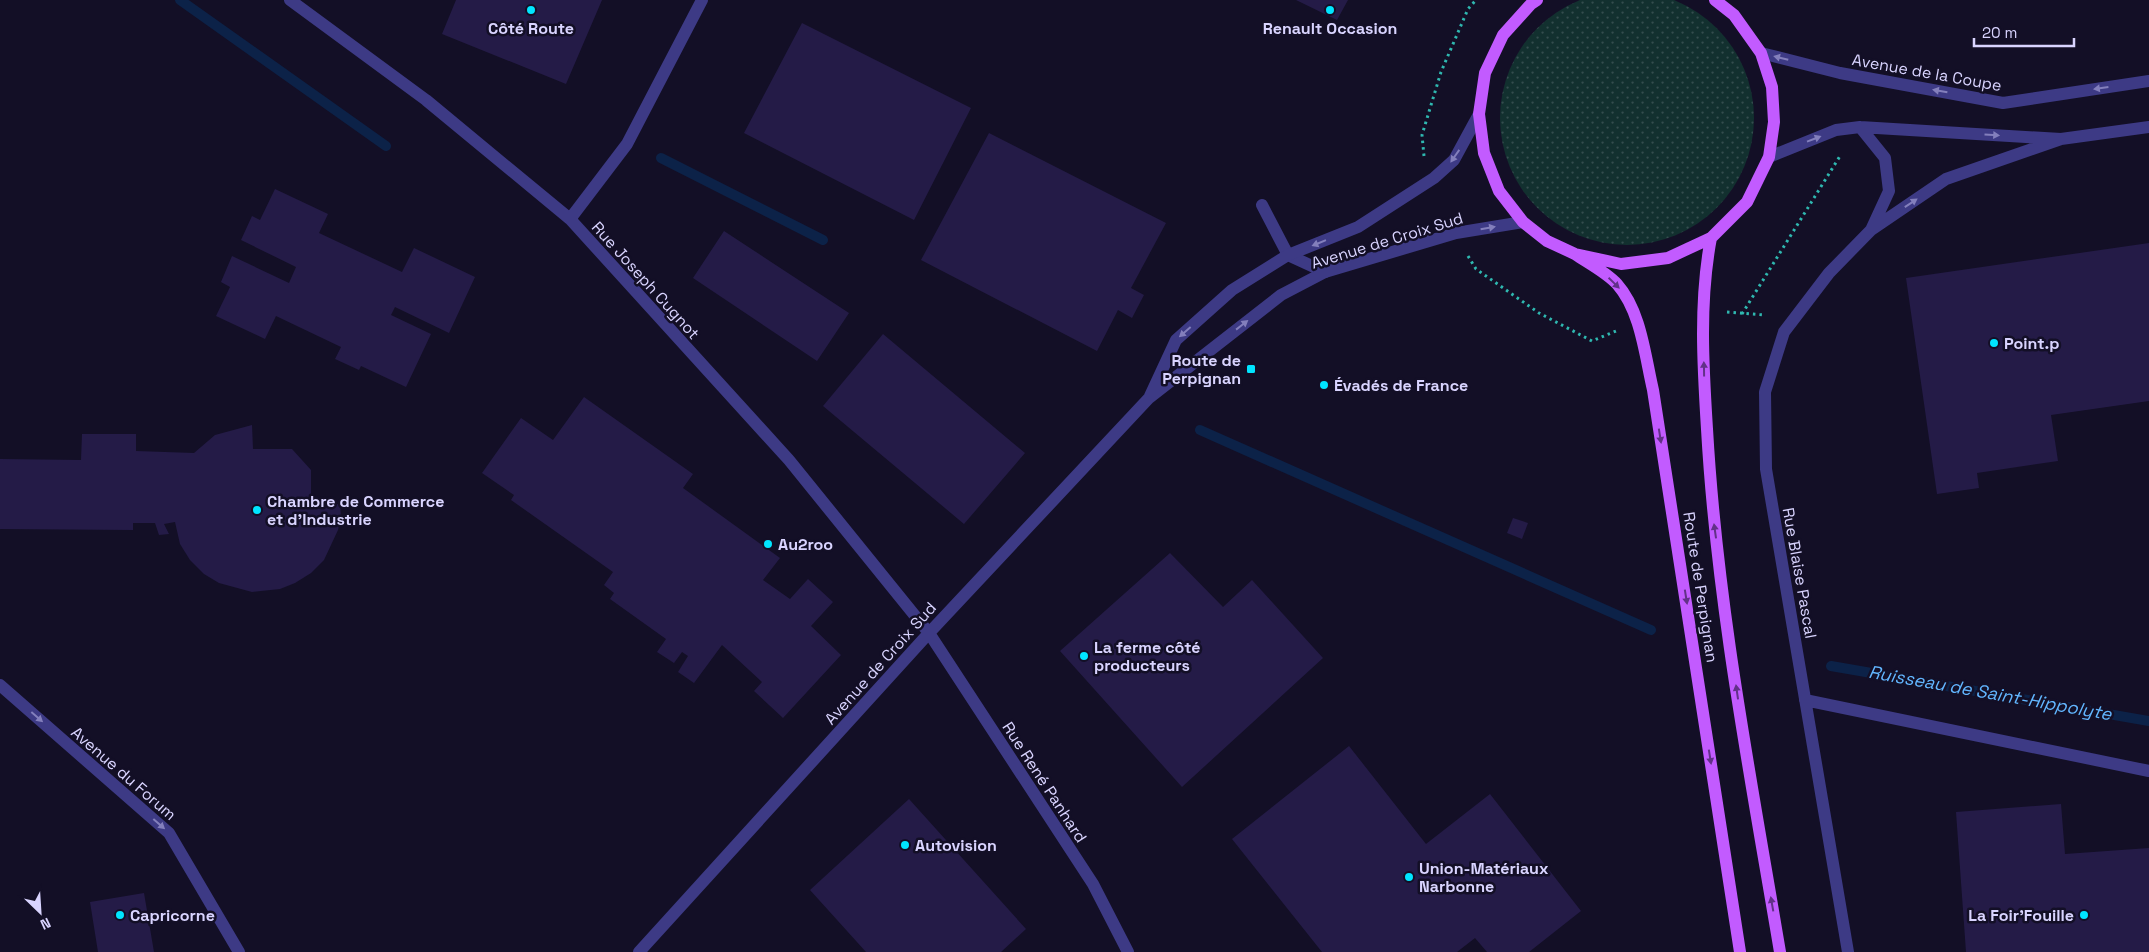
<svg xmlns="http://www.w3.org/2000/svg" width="2149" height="952" viewBox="0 0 2149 952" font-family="'Space Grotesk',sans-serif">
  <defs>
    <pattern id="grass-dots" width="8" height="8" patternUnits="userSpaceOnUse" patternTransform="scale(1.25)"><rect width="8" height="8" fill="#12302f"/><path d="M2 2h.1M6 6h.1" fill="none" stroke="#344d4e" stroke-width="1.8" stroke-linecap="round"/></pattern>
  </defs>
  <rect width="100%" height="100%" fill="#130f26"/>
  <path fill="url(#grass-dots)" d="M1500 118a127 127 0 1 1 254 0a127 127 0 1 1-254 0Z"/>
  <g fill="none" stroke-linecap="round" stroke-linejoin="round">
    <path stroke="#0c2248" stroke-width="10" d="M180 0 386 146
      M661 158 823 240
      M1200 430 1651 630
      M1831 666 2149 721"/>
  </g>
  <path fill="#241b47" d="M456 0H602L566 84 442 34Z
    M1296 0H1348L1337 20Z
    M802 23 971 108 914 220 744 133Z
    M989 133 1166 223 1131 288 1144 295 1132 318 1118 310 1097 351 921 260Z
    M275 189 328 214 319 233 402 272 414 248 475 277 449 333 395 307 391 315 431 334 406 387 361 366 359 370 335 359 341 347 276 316 265 339 216 316 230 287 221 282 232 256 289 283 296 267 241 240 252 216 260 220Z
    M724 231 849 313 817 361 693 278Z
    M2149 243V401L2051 415 2058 461 1977 473 1979 488 1937 494 1906 278Z
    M883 334 1025 453 964 524 823 406Z
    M584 397 693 474 683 488 780 558 763 580 790 599 808 579 833 602 811 626 841 655 783 718 754 691 762 682 722 645 694 683 678 672 688 656 682 652 674 663 657 652 666 639 610 599 614 593 604 585 613 572 511 500 514 495 482 473 521 418 553 440Z
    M252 425 253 449H292L311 470V504H340L341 517 338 530 324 560 311 573 295 583 280 589 252 592 219 583 204 574 190 560 180 544 175 522 164 524 169 534 159 535 155 523H133V530L0 529V459L81 460 82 434H136V451L194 453 215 435Z
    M1513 518 1528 523 1522 539 1507 533Z
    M1170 553 1223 607 1252 580 1323 658 1182 787 1060 651Z
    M1349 746 1426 844 1490 794 1581 911 1529 952H1487L1475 938 1457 952H1322L1232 839Z
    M909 799 1026 929 1001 952H866L810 890Z
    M2061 804 2065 854 2149 848V952H1966L1956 812Z
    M144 893 154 952H98L90 902Z"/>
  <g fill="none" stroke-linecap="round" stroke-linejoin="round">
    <path stroke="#2fb8b0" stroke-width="3" stroke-dasharray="2.5 4" stroke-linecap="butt" d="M1424 156 1422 135 1441 72 1468 9 1476 0
      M1468 256 1476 269 1539 313 1592 341 1616 331
      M1727 312 1764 315
      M1742 314 1840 156"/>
    <path stroke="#3d3a85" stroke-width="12" d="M1262 205 1288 255 1325 272
      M0 685 169 833 239 952"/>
    <path stroke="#3d3a85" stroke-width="12" d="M290 0 426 100 570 219 789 460 929 633 1093 884 1128 952
      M1761 53 1840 73 2003 103 2149 81
      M1860 127 1885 158 1889 191 1871 230
      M1769 157 1836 130 1860 127 2061 139 2149 127
      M570 219 627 144 702 0
      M1150 396 1176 340 1232 290 1288 255 1358 227 1434 178 1454 160 1479 114
      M1805 700 2149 771
      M639 952 929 633 1149 398 1281 295 1325 272 1456 233 1523 222
      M1848 952 1766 469 1765 392 1784 332 1829 273 1871 230 1946 179 2061 139"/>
    <path stroke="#c25bff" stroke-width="12" d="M1537 0 1531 4 1503 35 1485 73 1479 114 1484 153 1499 191 1523 222 1547 241 1575 254 1621 264 1668 258 1711 238 1747 202 1769 157 1774 122 1772 87 1761 53 1734 15 1715 0
      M1711 238C1699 301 1703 366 1707 429 1717 605 1751 779 1780 952
      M1575 254C1588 263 1606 272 1617 284 1641 311 1645 356 1653 390L1740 952"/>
  </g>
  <defs><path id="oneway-solid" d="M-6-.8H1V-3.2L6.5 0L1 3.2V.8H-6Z" transform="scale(1.25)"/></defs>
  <g fill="#837fbc">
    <use href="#oneway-solid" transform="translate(1781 58) rotate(-166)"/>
    <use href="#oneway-solid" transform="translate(2101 88) rotate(172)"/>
    <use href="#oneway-solid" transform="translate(1940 91) rotate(-170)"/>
    <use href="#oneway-solid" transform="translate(1992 135) rotate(3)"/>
    <use href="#oneway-solid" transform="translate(1814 139) rotate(-21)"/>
    <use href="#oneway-solid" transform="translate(1455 156) rotate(125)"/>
    <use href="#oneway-solid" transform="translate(1911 203) rotate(-34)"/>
    <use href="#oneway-solid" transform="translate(1488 228) rotate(-10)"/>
    <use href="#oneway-solid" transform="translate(1319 243) rotate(158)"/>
    <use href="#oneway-solid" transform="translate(1242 325) rotate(-38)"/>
    <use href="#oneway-solid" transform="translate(1185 332) rotate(139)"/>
    <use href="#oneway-solid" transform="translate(37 717) rotate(41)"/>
    <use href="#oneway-solid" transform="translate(159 824) rotate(41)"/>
  </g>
  <g fill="#623188">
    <use href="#oneway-solid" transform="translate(1614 283) rotate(44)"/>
    <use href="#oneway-solid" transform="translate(1704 369) rotate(-91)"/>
    <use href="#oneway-solid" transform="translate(1660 436) rotate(81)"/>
    <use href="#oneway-solid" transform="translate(1715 531) rotate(-98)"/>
    <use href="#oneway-solid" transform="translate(1686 597) rotate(81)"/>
    <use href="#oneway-solid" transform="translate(1737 692) rotate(-98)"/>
    <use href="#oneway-solid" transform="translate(1710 757) rotate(81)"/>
    <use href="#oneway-solid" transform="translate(1772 904) rotate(-100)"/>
  </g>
  <g fill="#00e5ff" stroke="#130f26" stroke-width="2">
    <circle cx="531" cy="10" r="5"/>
    <circle cx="1330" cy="10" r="5"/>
    <circle cx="1994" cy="343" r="5"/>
    <rect x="1246" y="364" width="10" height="10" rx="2.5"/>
    <circle cx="1324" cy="385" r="5"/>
    <circle cx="257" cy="510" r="5"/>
    <circle cx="768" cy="544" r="5"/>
    <circle cx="1084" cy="656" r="5"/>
    <circle cx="905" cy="845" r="5"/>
    <circle cx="1409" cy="877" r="5"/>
    <circle cx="120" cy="915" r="5"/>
    <circle cx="2084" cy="915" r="5"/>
  </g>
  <g text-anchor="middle" stroke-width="5" stroke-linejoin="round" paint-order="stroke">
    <g font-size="16" font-weight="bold" fill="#d9d4ff" stroke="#130f26" text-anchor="start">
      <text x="531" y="34" text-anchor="middle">Côté Route</text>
      <text x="1330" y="34" text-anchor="middle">Renault Occasion</text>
      <text x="2004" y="349">Point.p</text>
      <text x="1241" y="366" text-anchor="end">Route de<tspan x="1241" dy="18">Perpignan</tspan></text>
      <text x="1334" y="391">Évadés de France</text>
      <text x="267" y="507">Chambre de Commerce<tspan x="267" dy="18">et d'Industrie</tspan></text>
      <text x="778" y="550">Au2roo</text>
      <text x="1094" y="653">La ferme côté<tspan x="1094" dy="18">producteurs</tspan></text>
      <text x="915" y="851">Autovision</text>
      <text x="1419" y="874">Union-Matériaux<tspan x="1419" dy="18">Narbonne</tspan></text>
      <text x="130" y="921">Capricorne</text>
      <text x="2074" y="921" text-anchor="end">La Foir'Fouille</text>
    </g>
    <g font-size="16" fill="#d9d4ff" stroke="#130f26">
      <text transform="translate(1927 72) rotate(10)" y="6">Avenue de la Coupe</text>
      <text transform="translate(1387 240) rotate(-17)" y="6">Avenue de Croix Sud</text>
      <text transform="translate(646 280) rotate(48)" y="6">Rue Joseph Cugnot</text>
      <text transform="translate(1800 573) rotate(80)" y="6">Rue Blaise Pascal</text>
      <text transform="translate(1701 587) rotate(81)" y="6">Route de Perpignan</text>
      <text transform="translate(880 663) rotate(-48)" y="6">Avenue de Croix Sud</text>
      <text transform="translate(124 773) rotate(41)" y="6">Avenue du Forum</text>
      <text transform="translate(1045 782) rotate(57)" y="6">Rue René Panhard</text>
    </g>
    <g font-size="18" font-style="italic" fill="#62b6ff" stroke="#130f26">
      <text transform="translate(1990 693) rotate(10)" y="6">Ruisseau de Saint-Hippolyte</text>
    </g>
  </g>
  <g transform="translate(40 912) rotate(155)" stroke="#130f26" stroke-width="4" paint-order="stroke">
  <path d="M0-4L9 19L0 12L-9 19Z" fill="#d9d4ff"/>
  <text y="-8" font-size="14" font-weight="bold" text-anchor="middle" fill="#d9d4ff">N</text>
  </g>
  <path d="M1974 38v8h100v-8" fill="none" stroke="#d9d4ff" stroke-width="2.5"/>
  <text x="1982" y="38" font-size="15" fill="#d9d4ff" stroke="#130f26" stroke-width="4" paint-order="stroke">20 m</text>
</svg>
